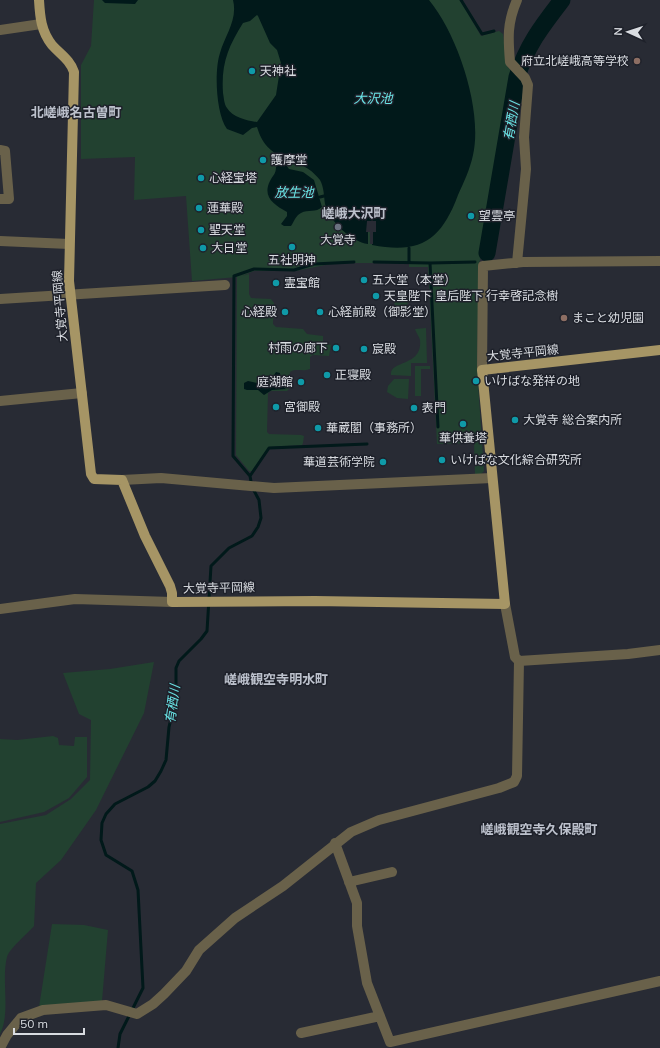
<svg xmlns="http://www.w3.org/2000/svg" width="660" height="1048" viewBox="0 0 660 1048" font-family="Mulish,'Noto Sans JP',sans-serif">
  <rect width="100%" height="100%" fill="#282b34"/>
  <path fill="#224130" d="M94 0H460L481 36 499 31 503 34 507 66 514 74 485 246 479 263 477 368 484 471 481 474H475L474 443 437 444 428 267H409V263H335L296 271H254L242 276 249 274V294L251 298 271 299 274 303 273 324 276 327 303 329 307 334 323 336V342L331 345 329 356 313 355 310 357V369C303 372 296 368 290 372L289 389 287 391H271L268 393 267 432 269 434 301 435 304 436 303 443 302 445 269 447 252 471H249L236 455 237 277 192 281 186 196 134 200 135 157 81 159V65L91 46Z
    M401 297 409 298 410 300 406 306 398 307 394 304 395 301Z
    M426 328 427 363H411V376L391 375C389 360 423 367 420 340 419 336 416 333 415 329Z
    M415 366H430V369H421V396H415Z
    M394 379H409L408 399 397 398 387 392 388 386Z
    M154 662 144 713 96 810 61 860 36 883 34 926C28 933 9 949 7 957 1 980 11 1013 0 1034V824L46 815 71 799 90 780 91 720 79 714 63 673 110 669Z
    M53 736 58 738 59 745 74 746 75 737H87V777L69 798 44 812 0 822V739L17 740Z
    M52 924 84 925 108 930 102 1001 39 1007Z"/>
  <path fill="#01191a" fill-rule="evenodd" d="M102 0H138L135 4 105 3Z
    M233 0H429C458 35 483 111 473 155 470 169 464 182 458 195 441 241 420 254 372 245V232H368V244C352 242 329 221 325 204 324 197 324 187 320 180 300 153 269 167 257 127L252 128 243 135 227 129C216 114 214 71 220 53 225 35 238 20 233 0ZM257 15 258 16 270 43 277 50 281 63 276 95 257 122C248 121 232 117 227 108 224 104 224 98 223 93 221 64 228 47 243 23L250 21Z
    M279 163 286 165 289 169 303 172 314 180 322 207C316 213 308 209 301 213 295 216 294 222 291 226H284L281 224 287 216V212C274 205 262 197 270 181 273 175 276 174 276 167Z
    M276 372 280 373V384L286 389 272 390 264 395 258 390H247L244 389V383L248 381 257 383 262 377H266L269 386 273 387 274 375Z"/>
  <path fill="#282b34" d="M367 221H376V232H373V244H370V234L369 244 370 232H366Z"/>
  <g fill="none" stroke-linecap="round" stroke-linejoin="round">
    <path stroke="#01191a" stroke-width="3" d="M461 0 482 34 494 31
      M282 164 283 158
      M320 197 324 196
      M409 248V262
      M374 262 430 263
      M438 427 430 263 475 262
      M250 476 233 456 234 276 254 269 294 270 314 264 354 262
      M118 1048 120 1034 143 988 138 890 132 871 106 855 101 840 102 823 106 814 115 804 148 787 155 781 161 771 166 760 169 727 176 698V668L179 661 201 639 207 631 211 566 229 548 252 536 258 527 261 518 259 500 252 487 250 476 269 448 367 444"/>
    <path stroke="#01191a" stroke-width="17" d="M487 253 517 77C527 45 542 26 562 0"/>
    <path stroke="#69614a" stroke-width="10" d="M0 30 41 24
      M0 150 5 151 9 199H0
      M0 241 69 244
      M517 263 526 169 524 137 528 85 525 78 510 62C508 38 507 23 517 0
      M0 299 225 285
      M482 370 483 266 523 262 660 261
      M0 401 82 393
      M122 480 161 478 274 488 492 478
      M505 604 515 657 519 661 628 654 660 650
      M0 609 75 599 172 602
      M335 843 357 903V926L367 983 390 1042 660 981
      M349 882 392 872
      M301 1033 380 1016
      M0 1048 7 1035 21 1018 43 1010 106 1005 137 1014 153 1004 164 994 186 971 199 950 235 918 283 886 351 832 379 820 499 788 514 782 517 776 519 661"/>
    <path stroke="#a69565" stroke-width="10" d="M39 0C40 17 41 31 52 45 61 55 70 60 74 72L69 281 91 474 94 479 122 480 145 536 170 586 172 593V602L315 601 505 604 482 370 660 350"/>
  </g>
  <g fill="#8d6e63" stroke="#1e212a" stroke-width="1.5">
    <circle cx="637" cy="61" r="4"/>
    <circle cx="564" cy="318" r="4"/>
  </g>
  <g fill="#0f9aa8" stroke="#1e212a" stroke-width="1.5">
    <circle cx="252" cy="71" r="4"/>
    <circle cx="263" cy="160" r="4"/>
    <circle cx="201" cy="178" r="4"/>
    <circle cx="199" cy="208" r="4"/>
    <circle cx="471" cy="216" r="4"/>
    <circle cx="201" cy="230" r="4"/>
    <circle cx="292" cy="247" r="4"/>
    <circle cx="203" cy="248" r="4"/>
    <circle cx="364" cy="280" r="4"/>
    <circle cx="276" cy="283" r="4"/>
    <circle cx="376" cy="296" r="4"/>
    <circle cx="285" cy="312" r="4"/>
    <circle cx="320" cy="312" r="4"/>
    <circle cx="336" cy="348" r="4"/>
    <circle cx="364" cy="349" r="4"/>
    <circle cx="327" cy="375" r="4"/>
    <circle cx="476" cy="381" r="4"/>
    <circle cx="301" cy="382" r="4"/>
    <circle cx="276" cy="407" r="4"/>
    <circle cx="414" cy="408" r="4"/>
    <circle cx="515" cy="420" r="4"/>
    <circle cx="463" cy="424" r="4"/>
    <circle cx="318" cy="428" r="4"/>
    <circle cx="442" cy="460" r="4"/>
    <circle cx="383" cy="462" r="4"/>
  </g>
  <circle fill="#6b7280" stroke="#1e212a" stroke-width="1.5" cx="338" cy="227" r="4"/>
  <g text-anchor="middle" stroke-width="3" stroke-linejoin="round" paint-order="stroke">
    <g font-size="12" fill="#d9dce1" stroke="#1e212a" text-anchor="start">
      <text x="629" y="65" text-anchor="end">府立北嵯峨高等学校</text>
      <text x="260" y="75">天神社</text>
      <text x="271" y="164">護摩堂</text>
      <text x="209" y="182">心経宝塔</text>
      <text x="207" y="212">蓮華殿</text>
      <text x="479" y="220">望雲亭</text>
      <text x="209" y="234">聖天堂</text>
      <text x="338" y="244" text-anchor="middle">大覚寺</text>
      <text x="211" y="252">大日堂</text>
      <text x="292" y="264" text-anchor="middle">五社明神</text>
      <text x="372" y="284">五大堂（本堂）</text>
      <text x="284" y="287">霊宝館</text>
      <text x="384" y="300">天皇陛下 皇后陛下 行幸啓記念樹</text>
      <text x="277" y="316" text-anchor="end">心経殿</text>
      <text x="328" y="316">心経前殿（御影堂）</text>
      <text x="572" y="322">まこと幼児園</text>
      <text x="328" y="352" text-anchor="end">村雨の廊下</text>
      <text x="372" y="353">宸殿</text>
      <text x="335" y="379">正寝殿</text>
      <text x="484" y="385">いけばな発祥の地</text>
      <text x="293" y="386" text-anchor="end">庭湖館</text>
      <text x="284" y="411">宮御殿</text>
      <text x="422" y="412">表門</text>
      <text x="523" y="424">大覚寺 総合案内所</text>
      <text x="326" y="432">華蔵閣（事務所）</text>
      <text x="463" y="442" text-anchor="middle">華供養塔</text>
      <text x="450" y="464">いけばな文化綜合研究所</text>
      <text x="375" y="466" text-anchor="end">華道芸術学院</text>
    </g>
    <g font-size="12" fill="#d9dce1" stroke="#1e212a">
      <text transform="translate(60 306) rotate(-95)" y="4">大覚寺平岡線</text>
      <text transform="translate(523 353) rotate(-6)" y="4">大覚寺平岡線</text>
      <text transform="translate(219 588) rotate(-1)" y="4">大覚寺平岡線</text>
    </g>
    <g font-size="13" font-style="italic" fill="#6ae5e7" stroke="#1e212a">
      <text x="373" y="103">大沢池</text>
      <text transform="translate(511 121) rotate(-80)" y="5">有栖川</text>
      <text x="294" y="197">放生池</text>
      <text transform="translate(172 704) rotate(-82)" y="5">有栖川</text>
    </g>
    <g font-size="13" font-weight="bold" fill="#bcc1cc" stroke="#1e212a">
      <text x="76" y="117">北嵯峨名古曽町</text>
      <text x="354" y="218">嵯峨大沢町</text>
      <text x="276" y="684">嵯峨観空寺明水町</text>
      <text x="539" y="834">嵯峨観空寺久保殿町</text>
    </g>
  </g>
  <g transform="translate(628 32) rotate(273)" stroke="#1e212a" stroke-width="3" paint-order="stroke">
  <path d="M0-3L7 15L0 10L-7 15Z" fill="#d9dce1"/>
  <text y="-6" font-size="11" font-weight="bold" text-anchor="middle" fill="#d9dce1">N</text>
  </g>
  <path d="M14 1028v6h70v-6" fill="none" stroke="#d9dce1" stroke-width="2"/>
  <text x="20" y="1028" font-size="12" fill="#d9dce1" stroke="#1e212a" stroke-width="3" paint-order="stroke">50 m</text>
</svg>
